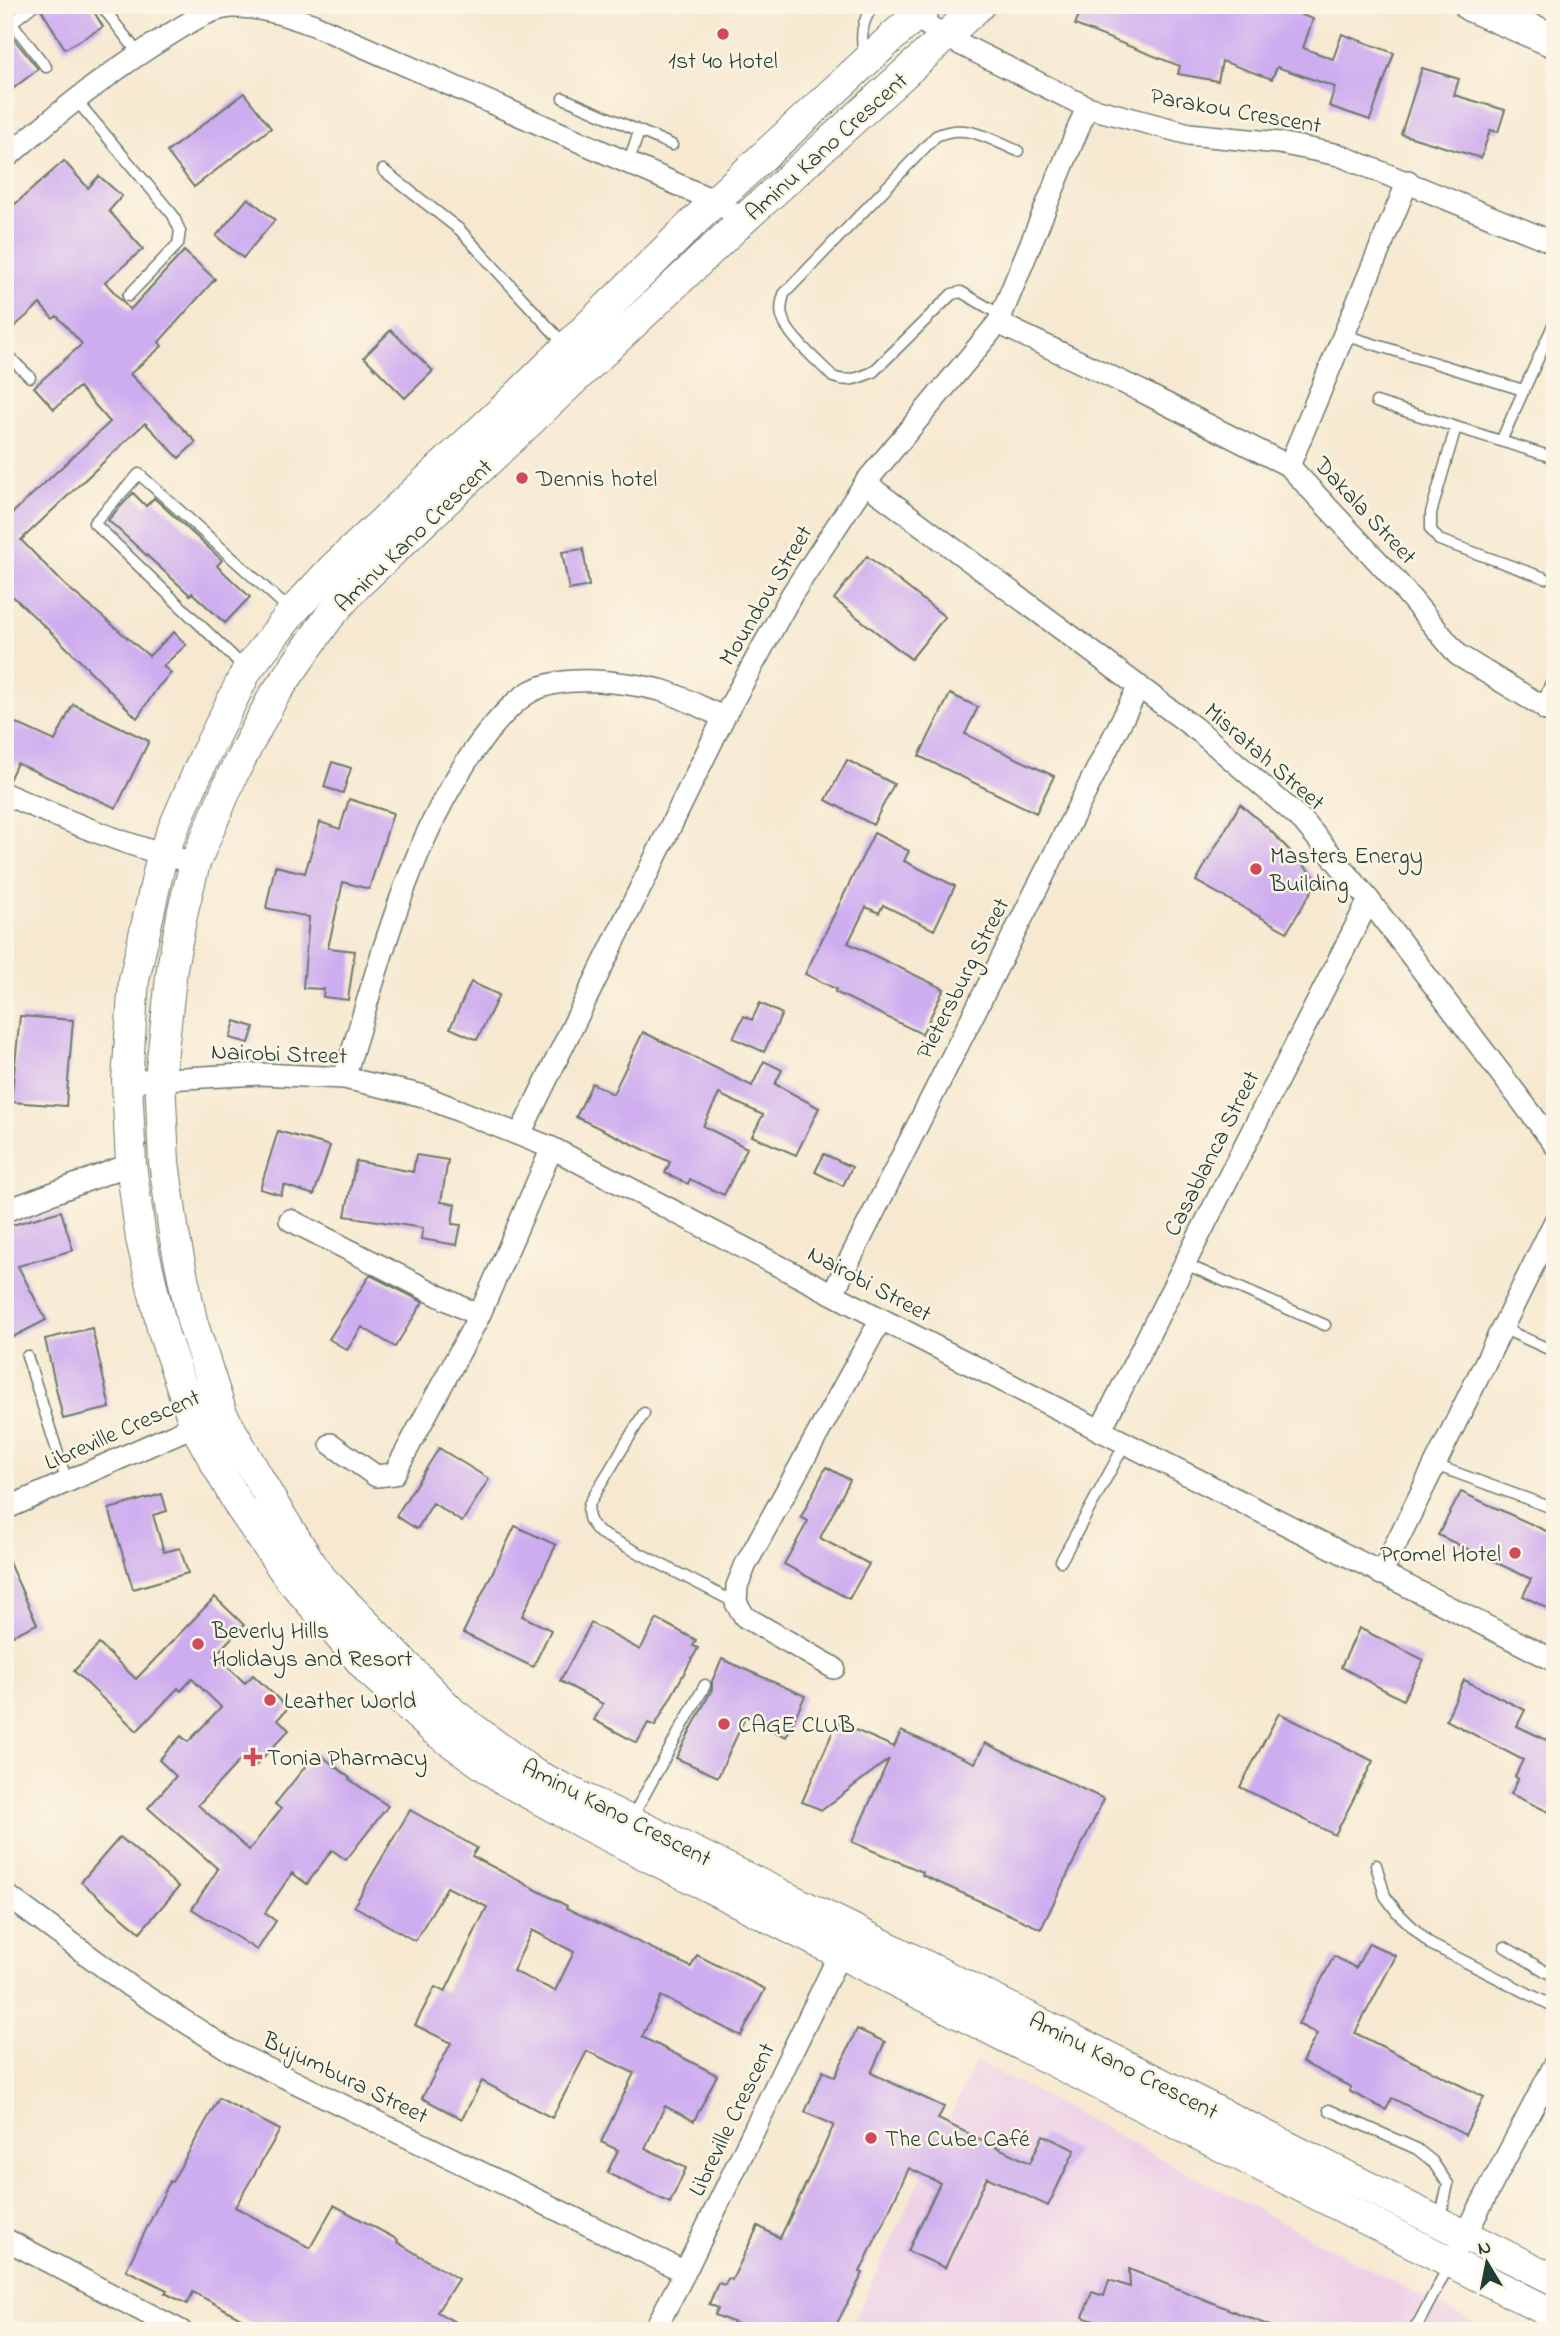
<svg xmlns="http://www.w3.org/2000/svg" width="1560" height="2336" viewBox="0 0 1560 2336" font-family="'Indie Flower',sans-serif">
  <rect width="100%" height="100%" fill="#fcf5e5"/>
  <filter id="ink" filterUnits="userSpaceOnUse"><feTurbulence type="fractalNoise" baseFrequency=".0143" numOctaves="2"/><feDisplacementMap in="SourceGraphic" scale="14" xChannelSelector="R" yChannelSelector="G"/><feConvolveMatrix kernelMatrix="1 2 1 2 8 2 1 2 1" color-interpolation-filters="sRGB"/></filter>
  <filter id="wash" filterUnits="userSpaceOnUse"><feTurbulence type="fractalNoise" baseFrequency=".00686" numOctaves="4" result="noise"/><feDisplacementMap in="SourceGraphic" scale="28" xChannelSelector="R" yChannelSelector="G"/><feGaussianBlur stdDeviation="1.57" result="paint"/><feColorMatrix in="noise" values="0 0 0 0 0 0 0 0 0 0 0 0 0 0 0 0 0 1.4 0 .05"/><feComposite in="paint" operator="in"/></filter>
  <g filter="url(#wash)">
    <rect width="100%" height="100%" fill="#f7e9d1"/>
    <path fill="#eed0e7" d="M976 2061 1488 2331H849Z"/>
    <g id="blocks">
      <path fill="#ceacf0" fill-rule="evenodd" d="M42 5H90L103 27 65 49 41 9Z
        M1083 5H1274L1313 19 1303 48 1333 59 1342 34 1394 53 1370 120 1329 106 1335 87 1277 67 1272 79 1222 61 1218 81 1178 74 1180 66 1075 25Z
        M10 34 38 69 5 95V36Z
        M1422 68 1459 79 1454 95 1505 110 1498 132 1490 130 1481 158 1401 134Z
        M244 93 271 128 194 187 167 152Z
        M64 161 88 188 99 176 122 196 109 211 143 249 105 282 130 310 184 251 215 279 159 342 162 346 130 374 196 442 179 458 145 423 21 540 65 585 149 656 174 632 186 645 163 666 171 673 158 687 137 718 56 637 5 589V520L110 422 79 387 54 409 34 387 82 344 57 316 53 319 40 304 13 328 5 320V213Z
        M248 198 275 220 243 258 216 236Z
        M391 330 433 371 405 398 364 357Z
        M133 493 146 506 154 498 222 560 217 566 250 597 225 623 192 593 190 595 108 520Z
        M583 549 589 586 569 590 562 552Z
        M867 556 945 617 911 659 834 599Z
        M950 694 978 707 965 734 1054 776 1036 813 919 756Z
        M73 704 149 741 116 808 17 763 8 782 5 781V718L55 741Z
        M847 760 894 784 873 825 826 800Z
        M332 762 351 768 343 793 324 787Z
        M349 799 393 813 369 889 343 882 328 948 355 951 348 1000 323 997 324 989 303 988 309 917 266 908 275 866 305 873 320 822 340 829Z
        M1240 804 1268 828 1318 880 1287 932 1196 881Z
        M874 833 909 851 904 861 955 886 934 930 883 905 879 913 866 907 848 943 944 989 922 1034 835 992 836 989 805 974Z
        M471 982 499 995 477 1040 450 1028Z
        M760 1003 782 1014 764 1052 733 1038 744 1016 752 1020Z
        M20 1016 73 1020 66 1106 11 1102Z
        M235 1021 254 1027 249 1043 230 1038Z
        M643 1032 752 1086 764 1061 782 1070 775 1084 819 1108 796 1155 752 1136 763 1115 719 1094 703 1126 747 1148 724 1195 690 1179 688 1184 665 1173 670 1162 576 1117 592 1083 613 1094Z
        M278 1131 330 1146 314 1195 284 1185 281 1195 260 1189Z
        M824 1154 852 1167 843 1186 815 1172Z
        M416 1155 448 1160 441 1202 455 1204 452 1224 461 1225 457 1245 421 1239 423 1228 345 1216 356 1161 413 1172Z
        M61 1211 73 1250 18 1266 46 1320 5 1341V1227Z
        M370 1275 423 1302 395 1347 362 1327 347 1350 329 1339Z
        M92 1328 110 1408 63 1419 45 1339Z
        M439 1448 489 1479 462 1522 433 1503 417 1529 396 1516Z
        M826 1467 850 1480 820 1538 869 1564 849 1599 784 1564 808 1521 801 1517Z
        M1461 1492 1555 1535V1612L1523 1596 1531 1579 1438 1535Z
        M162 1494 167 1511 153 1515 164 1552 180 1548 188 1573 133 1589 109 1509Z
        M515 1526 556 1545 522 1616 551 1630 533 1667 463 1633Z
        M5 1554 37 1624 5 1639Z
        M215 1597 244 1625 215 1655 245 1683 253 1675 288 1708 278 1719 289 1730 254 1767 243 1757 198 1805 249 1850 281 1809 275 1804 317 1752 350 1778 349 1779 388 1806 346 1860 332 1850 307 1884 292 1873 265 1913 276 1921 257 1950 192 1909 218 1869 148 1808 176 1776 159 1760 181 1736 188 1742 221 1707 192 1679 181 1691 178 1688 137 1731 74 1671 99 1644 136 1679Z
        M657 1619 696 1640 693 1646 698 1648 655 1726 648 1723 637 1743 594 1720 603 1704 560 1681 591 1623 640 1650Z
        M1359 1628 1424 1660 1403 1700 1341 1667Z
        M722 1659 805 1696 786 1737 745 1718 718 1777 676 1758 712 1689V1681Z
        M1464 1680 1525 1710 1517 1726 1555 1744V1815L1511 1794 1518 1779 1515 1776 1523 1760 1446 1720Z
        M1279 1713 1373 1761 1335 1835 1240 1787Z
        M837 1722 894 1747 901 1731 975 1763 985 1743 1104 1799 1041 1929 922 1875 923 1872 852 1842 889 1759 822 1810 802 1802Z
        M410 1810 477 1848 472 1856 567 1906 566 1908 691 1967 697 1955 765 1989 741 2036 661 1996 642 2037 717 2075 694 2121 665 2106 645 2148 686 2168 670 2203 607 2173 618 2150 601 2142 634 2073 587 2051 552 2118 482 2081 462 2119 422 2098 451 2043 415 2025 435 1987 445 1992 487 1907 447 1887 415 1941 354 1906ZM532 1930 574 1952 555 1991 513 1971Z
        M120 1837 179 1887 140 1932 81 1882Z
        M1369 1943 1396 1956 1355 2033 1484 2097 1465 2135 1392 2098 1386 2110 1349 2091 1351 2087 1302 2062 1317 2034 1298 2024 1334 1956 1356 1968Z
        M857 2029 885 2042 871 2073 944 2107 938 2119 1030 2163 1043 2135 1075 2150 1048 2206 987 2177 945 2268 908 2251 940 2183 909 2168 860 2272 863 2273 833 2331H754L715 2315 718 2308 709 2304 718 2283 725 2285 728 2278 732 2280 758 2226 780 2238 834 2125 805 2112 823 2071 835 2077Z
        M219 2098 280 2130 235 2207 310 2248 334 2205 398 2240 397 2242 458 2279 437 2312 471 2331H287L273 2323 269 2331H265L193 2292 187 2304 165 2293 167 2290 126 2270 170 2181 172 2182Z
        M1129 2269 1280 2330V2331H1090L1094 2321 1083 2317 1092 2292 1104 2296 1109 2280 1130 2287Z"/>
    </g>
  </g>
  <g filter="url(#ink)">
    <use href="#blocks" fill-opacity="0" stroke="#6b796b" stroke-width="2"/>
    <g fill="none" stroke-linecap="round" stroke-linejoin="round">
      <defs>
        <path id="lane" d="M101 5 138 53
          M5 14 46 67
          M5 28 34 5
          M864 58C861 38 860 20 875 5
          M563 98 672 145
          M76 100 173 215 180 231 178 244 128 296
          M628 163 639 132
          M383 170 460 230 565 345
          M1001 315 961 292 952 294 873 372C859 378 847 383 833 377 819 362 786 335 782 316 780 308 782 301 784 294L936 136C966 122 989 139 1018 151
          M1344 335 1523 390
          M5 353 30 377
          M1376 402 1555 458
          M1456 427 1431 513V530L1439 540 1545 578
          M1501 441 1555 321
          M245 668 94 523 139 474 291 611
          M1185 1264 1325 1325
          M1502 1328 1555 1352
          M27 1356 67 1482
          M644 1413 589 1504C586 1518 591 1524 600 1533L736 1603
          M1435 1465 1555 1509
          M1061 1561 1125 1444
          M631 1819 705 1685
          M1376 1865 1385 1896 1397 1912 1430 1944 1555 2007
          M1505 1947 1555 1977
          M1329 2110 1417 2149 1432 2161 1448 2184 1440 2219
          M1411 2331 1419 2322 1449 2265"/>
        <path id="street" d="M915 17 946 37 1087 107 1189 134 1279 143 1339 155 1555 243
          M5 159C57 113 113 69 172 33 190 22 209 9 231 7 260 6 286 15 314 25L715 201 743 220
          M998 323 1141 391 1289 466 1398 583 1458 655 1555 714
          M1289 466 1408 181
          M865 483 1200 732 1303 821 1369 900 1555 1145
          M1546 710 1555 687
          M5 794C67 821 129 847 195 863
          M344 1078C380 964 412 826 488 732 500 718 514 701 530 692 563 673 625 682 660 690 682 696 703 709 724 717
          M127 1081 261 1074 344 1078 420 1095 552 1148 881 1319 1555 1661
          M520 1134 724 717 792 594 865 483 998 323 1087 107
          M5 1211 131 1164
          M290 1220 479 1316
          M833 1293 1139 686
          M1100 1431 1369 900
          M331 1444 376 1476 394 1474 479 1316 552 1148
          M5 1509 207 1420
          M1381 1574 1555 1221
          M834 1668 745 1617 736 1603 737 1586 746 1564 881 1319
          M5 1894 131 1987 231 2051 685 2272
          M5 2239 181 2331
          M1460 2245 1555 2064
          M654 2331 685 2272 845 1943"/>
        <path id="secondary" d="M927 5 715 201 515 398 333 568 292 612 247 670 205 755 162 855 134 980 127 1081 131 1164 141 1239 163 1332 195 1426 240 1507 287 1575 369 1671 434 1730 506 1781 586 1825 1555 2315
          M980 5 743 220 357 585 329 617 273 697 233 774 195 863 183 910 172 968 160 1078 164 1162 174 1234 192 1321 222 1414 274 1505 319 1576 453 1713 534 1774 852 1929 1555 2280"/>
        <path id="primary" d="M1471 5 1555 41"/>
      </defs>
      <use href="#lane" stroke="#6b796b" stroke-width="13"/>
      <use href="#street" stroke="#6b796b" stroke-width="24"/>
      <use href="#secondary" stroke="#6b796b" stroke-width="32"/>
      <use href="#primary" stroke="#6b796b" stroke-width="36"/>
      <use href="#lane" stroke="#fff" stroke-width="10"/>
      <use href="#street" stroke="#fff" stroke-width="21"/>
      <use href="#secondary" stroke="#fff" stroke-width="30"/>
      <use href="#primary" stroke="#fff" stroke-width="33"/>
    </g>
  </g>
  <g fill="#d1495b" stroke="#fcf5e5" stroke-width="2.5">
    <circle cx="723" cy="34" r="7"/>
    <circle cx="522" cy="478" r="7"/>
    <circle cx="1256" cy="869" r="7"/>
    <circle cx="1515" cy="1553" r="7"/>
    <circle cx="198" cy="1644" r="7"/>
    <circle cx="270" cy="1700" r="7"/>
    <circle cx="724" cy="1724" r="7"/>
    <path d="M249.5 1746.5h7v7h7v7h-7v7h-7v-7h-7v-7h7z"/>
    <circle cx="871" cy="2138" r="7"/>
  </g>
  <g text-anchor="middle" stroke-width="5" stroke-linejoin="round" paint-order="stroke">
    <g font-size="24" fill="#1f3d34" stroke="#fcf5e5" text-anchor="start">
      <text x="723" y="68" text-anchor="middle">1st 40 Hotel</text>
      <text x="536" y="486">Dennis hotel</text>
      <text x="1270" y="863">Masters Energy<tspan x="1270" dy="28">Building</tspan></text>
      <text x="1501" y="1561" text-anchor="end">Promel Hotel</text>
      <text x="212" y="1638">Beverly Hills<tspan x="212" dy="28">Holidays and Resort</tspan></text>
      <text x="284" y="1708">Leather World</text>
      <text x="738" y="1732">CAGE CLUB</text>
      <text x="267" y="1765">Tonia Pharmacy</text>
      <text x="885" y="2146">The Cube Café</text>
    </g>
    <g font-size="24" fill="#1f3d34" stroke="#fcf5e5">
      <text transform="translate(1236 110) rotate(10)" y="8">Parakou Crescent</text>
      <text transform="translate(826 146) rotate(-42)" y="8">Aminu Kano Crescent</text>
      <text transform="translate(1366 510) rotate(47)" y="8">Dakala Street</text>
      <text transform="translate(413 535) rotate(-44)" y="8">Aminu Kano Crescent</text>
      <text transform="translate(765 595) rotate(-59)" y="8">Moundou Street</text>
      <text transform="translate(1265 756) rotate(41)" y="8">Misratah Street</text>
      <text transform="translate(962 978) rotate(-63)" y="8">Pietersburg Street</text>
      <text transform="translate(279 1053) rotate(2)" y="8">Nairobi Street</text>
      <text transform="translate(1211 1153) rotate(-63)" y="8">Casablanca Street</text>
      <text transform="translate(870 1283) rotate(28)" y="8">Nairobi Street</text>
      <text transform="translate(122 1429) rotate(-24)" y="8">Libreville Crescent</text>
      <text transform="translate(617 1812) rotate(27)" y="8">Aminu Kano Crescent</text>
      <text transform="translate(1124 2065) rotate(27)" y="8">Aminu Kano Crescent</text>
      <text transform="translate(346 2077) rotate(26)" y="8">Bujumbura Street</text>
      <text transform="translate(731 2119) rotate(-64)" y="8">Libreville Crescent</text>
    </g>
  </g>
  <rect width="1560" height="2336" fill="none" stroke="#fcf5e5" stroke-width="28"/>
  <g transform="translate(1487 2263) rotate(350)" stroke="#fcf5e5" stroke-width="5" paint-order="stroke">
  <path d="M0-5L12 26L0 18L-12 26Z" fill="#1f3d34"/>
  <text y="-10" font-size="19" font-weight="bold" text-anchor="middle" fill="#1f3d34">N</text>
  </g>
</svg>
